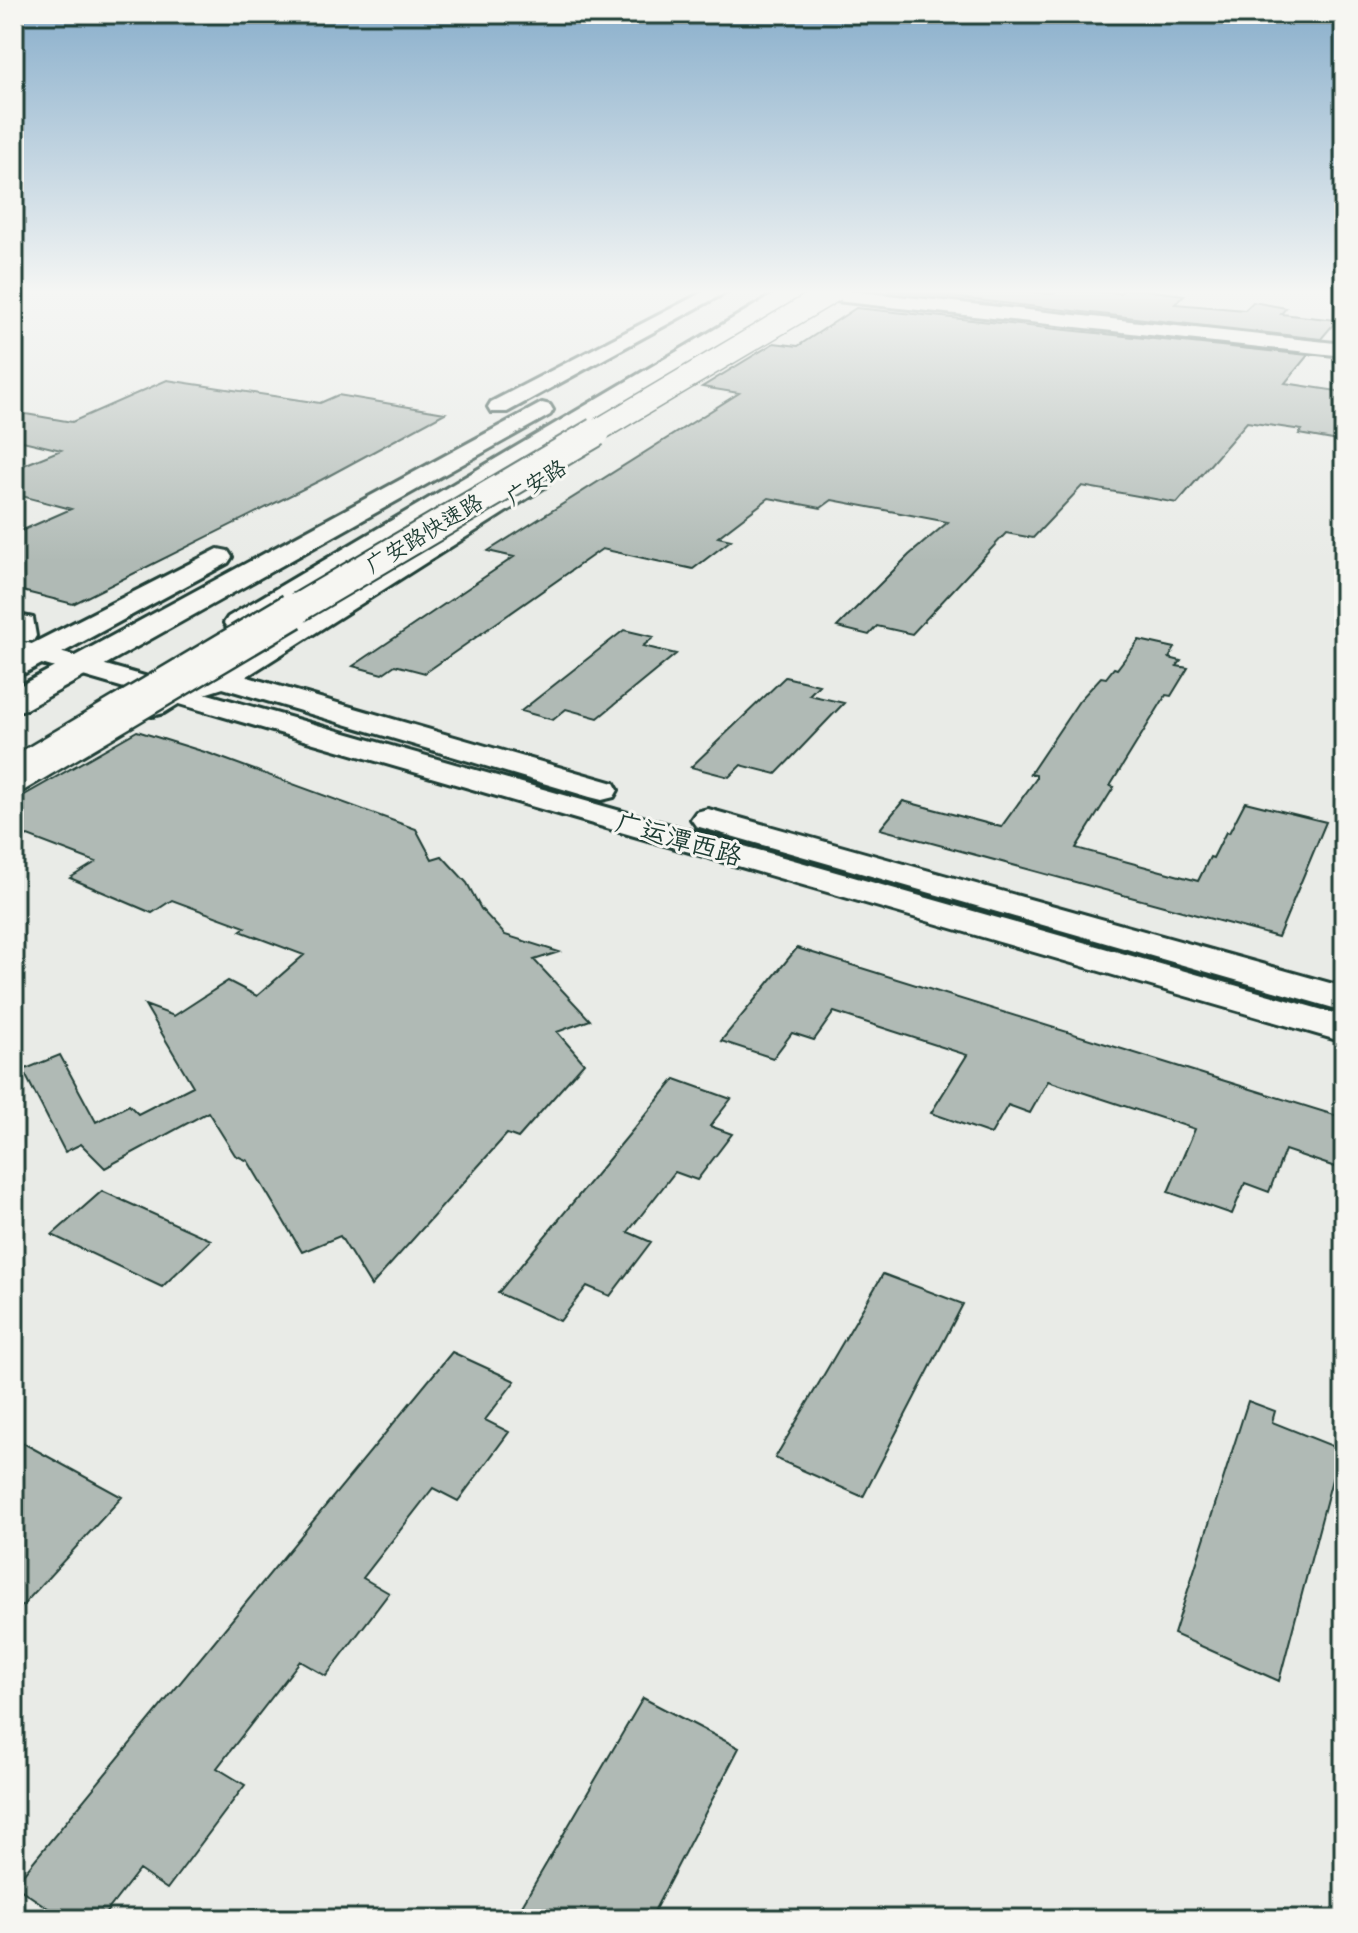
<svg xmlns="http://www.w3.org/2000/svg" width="1358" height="1933" viewBox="0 0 1358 1933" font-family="Sriracha,'LXGW WenKai TC',sans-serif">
  <rect width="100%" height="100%" fill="#e9ebe7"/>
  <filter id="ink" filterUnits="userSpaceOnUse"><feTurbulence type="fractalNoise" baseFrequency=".0125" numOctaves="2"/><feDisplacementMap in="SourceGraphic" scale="16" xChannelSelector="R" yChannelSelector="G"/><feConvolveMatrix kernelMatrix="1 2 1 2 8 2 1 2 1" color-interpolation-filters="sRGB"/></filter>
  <g filter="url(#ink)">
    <path fill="#b0bab5" stroke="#1f3d34" stroke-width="2" d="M887 290H1017L1052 294 1059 290 1119 293 1124 290H1145L1184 295 1175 304 1245 310 1253 302 1286 308 1281 314 1337 320 1321 339Z
      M856 308 1308 355 1285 383 1344 392V442L1299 434 1302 430 1247 422 1177 503 1082 486 1033 538 1006 533 912 634 877 626 869 635 837 627 909 555 948 522 832 500 821 508 769 498 718 537 731 540 693 569 602 549 425 673 395 665 382 674 353 666 514 557 488 551 739 393 702 387 774 343 798 346Z
      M167 380 320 403 338 395 445 413 321 480 73 604 14 589V534L71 509 14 494V469L61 450 14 439V412L72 422Z
      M624 630 654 637 643 646 676 654 598 718 566 709 553 720 521 711Z
      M1139 640 1175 648 1169 658 1181 661 1177 666 1188 668 1171 696 1166 695 1110 786 1114 787 1076 848 1198 881 1210 857 1213 858 1226 832 1229 833 1245 802 1326 822 1278 937 880 829 903 801 1001 827 1036 779V775L1030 774 1079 701 1101 677 1106 678 1114 668 1117 669Z
      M785 677 819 685 809 695 844 703 776 774 741 765 729 777 691 767Z
      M137 731 208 753 416 829 432 859 442 856 467 883 481 909 505 935 559 952 534 960 590 1020 557 1032 584 1063 518 1138 507 1134 371 1286 340 1236 302 1252 248 1161 235 1155 208 1112 105 1168 81 1144 65 1152 23 1070 60 1055 96 1122 129 1105 138 1114 193 1086 145 1005 174 1016 228 981 257 996 304 955 240 931 245 927 172 900 152 913 70 878 96 862 28 836 14 844V801Z
      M797 948 1344 1118V1170L1285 1150 1269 1192 1245 1183 1232 1214 1168 1192 1195 1129 1048 1081 1030 1113 1008 1105 991 1134 931 1113 967 1055 834 1012 814 1040 792 1033 773 1058 721 1041Z
      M675 1079 731 1099 710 1126 732 1134 697 1180 675 1172 628 1232 651 1242 610 1296 587 1286 560 1321 498 1293Z
      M102 1191 211 1240 162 1287 52 1235Z
      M883 1274 963 1304 863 1497 775 1458Z
      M452 1352 515 1381 485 1420 509 1432 458 1501 433 1488 363 1578 389 1593 326 1676 300 1661 217 1768 245 1785 167 1889 139 1870 101 1919H64L14 1885Z
      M1248 1401 1275 1411 1272 1422 1340 1449 1279 1681 1174 1634Z
      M14 1438 122 1497 14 1615Z
      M643 1698 739 1748 650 1919H514Z"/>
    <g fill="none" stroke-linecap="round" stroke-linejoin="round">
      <defs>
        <path id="minor" d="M14 614 33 618 36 636 33 641H17L14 636Z"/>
        <path id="tertiary" d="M14 639 1344 1016V1042L14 656Z
          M189 660 614 783 618 790 614 797 602 800 590 797 179 675 175 669 179 663Z
          M708 809 1344 987V1011L696 826 691 819 696 812Z"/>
        <path id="secondary" d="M707 290H730L507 412H491L488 407 491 402Z
          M781 290H842L1344 344V356L799 297 250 629 239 632 228 629 224 623 228 617Z
          M542 403 550 405 553 410 550 415 26 709 14 712V689Z
          M536 474 545 477 549 482 545 487 233 685 185 700 164 713 152 716 140 713 135 706C151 683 186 679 211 671L527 477Z
          M218 549 228 551 232 557 228 563 25 673 14 676V653Z"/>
      </defs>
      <use href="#minor" stroke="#1f3d34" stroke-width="6"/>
      <use href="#tertiary" stroke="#1f3d34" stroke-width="6"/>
      <use href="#secondary" stroke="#1f3d34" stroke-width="6"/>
      <use href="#minor" fill="#f6f6f2" fill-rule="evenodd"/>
      <use href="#tertiary" fill="#f6f6f2" fill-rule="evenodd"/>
      <use href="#secondary" fill="#f6f6f2" fill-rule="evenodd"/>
      <defs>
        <path id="trunk-bridge-far2" d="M592 434 835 290"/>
        <path id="trunk-bridge-far1" d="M289 613 596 432"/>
        <path id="trunk-bridge" d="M14 776 292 611"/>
      </defs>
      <use href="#trunk-bridge-far2" stroke="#1f3d34" stroke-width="25" stroke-linecap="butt"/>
      <use href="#trunk-bridge-far1" stroke="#1f3d34" stroke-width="32" stroke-linecap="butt"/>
      <use href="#trunk-bridge" stroke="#1f3d34" stroke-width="40" stroke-linecap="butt"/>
      <use href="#trunk-bridge-far2" stroke="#f6f6f2" stroke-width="22"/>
      <use href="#trunk-bridge-far1" stroke="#f6f6f2" stroke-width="28"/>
      <use href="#trunk-bridge" stroke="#f6f6f2" stroke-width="35"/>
    </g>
  </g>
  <linearGradient id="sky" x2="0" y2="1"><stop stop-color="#88aecb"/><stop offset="0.52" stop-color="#f5f6f4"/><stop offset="1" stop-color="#f5f6f4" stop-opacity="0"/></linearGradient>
  <rect width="1358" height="561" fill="url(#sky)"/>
  <g text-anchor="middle" stroke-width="6" stroke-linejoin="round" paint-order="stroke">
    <g font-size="22" fill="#1f3d34" stroke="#f6f6f2">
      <text transform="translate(536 482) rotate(-32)" y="8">广安路</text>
      <text transform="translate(424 533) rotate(-31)" y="8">广安路快速路</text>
    </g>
    <g font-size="26" fill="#1f3d34" stroke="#f6f6f2">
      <text transform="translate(679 839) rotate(16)" y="9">广运潭西路</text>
    </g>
  </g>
  <rect width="1358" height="1933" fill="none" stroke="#f6f6f2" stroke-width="48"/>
  <rect x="24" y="24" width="1310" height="1885" fill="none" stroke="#1f3d34" stroke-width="3" filter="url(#ink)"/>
</svg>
